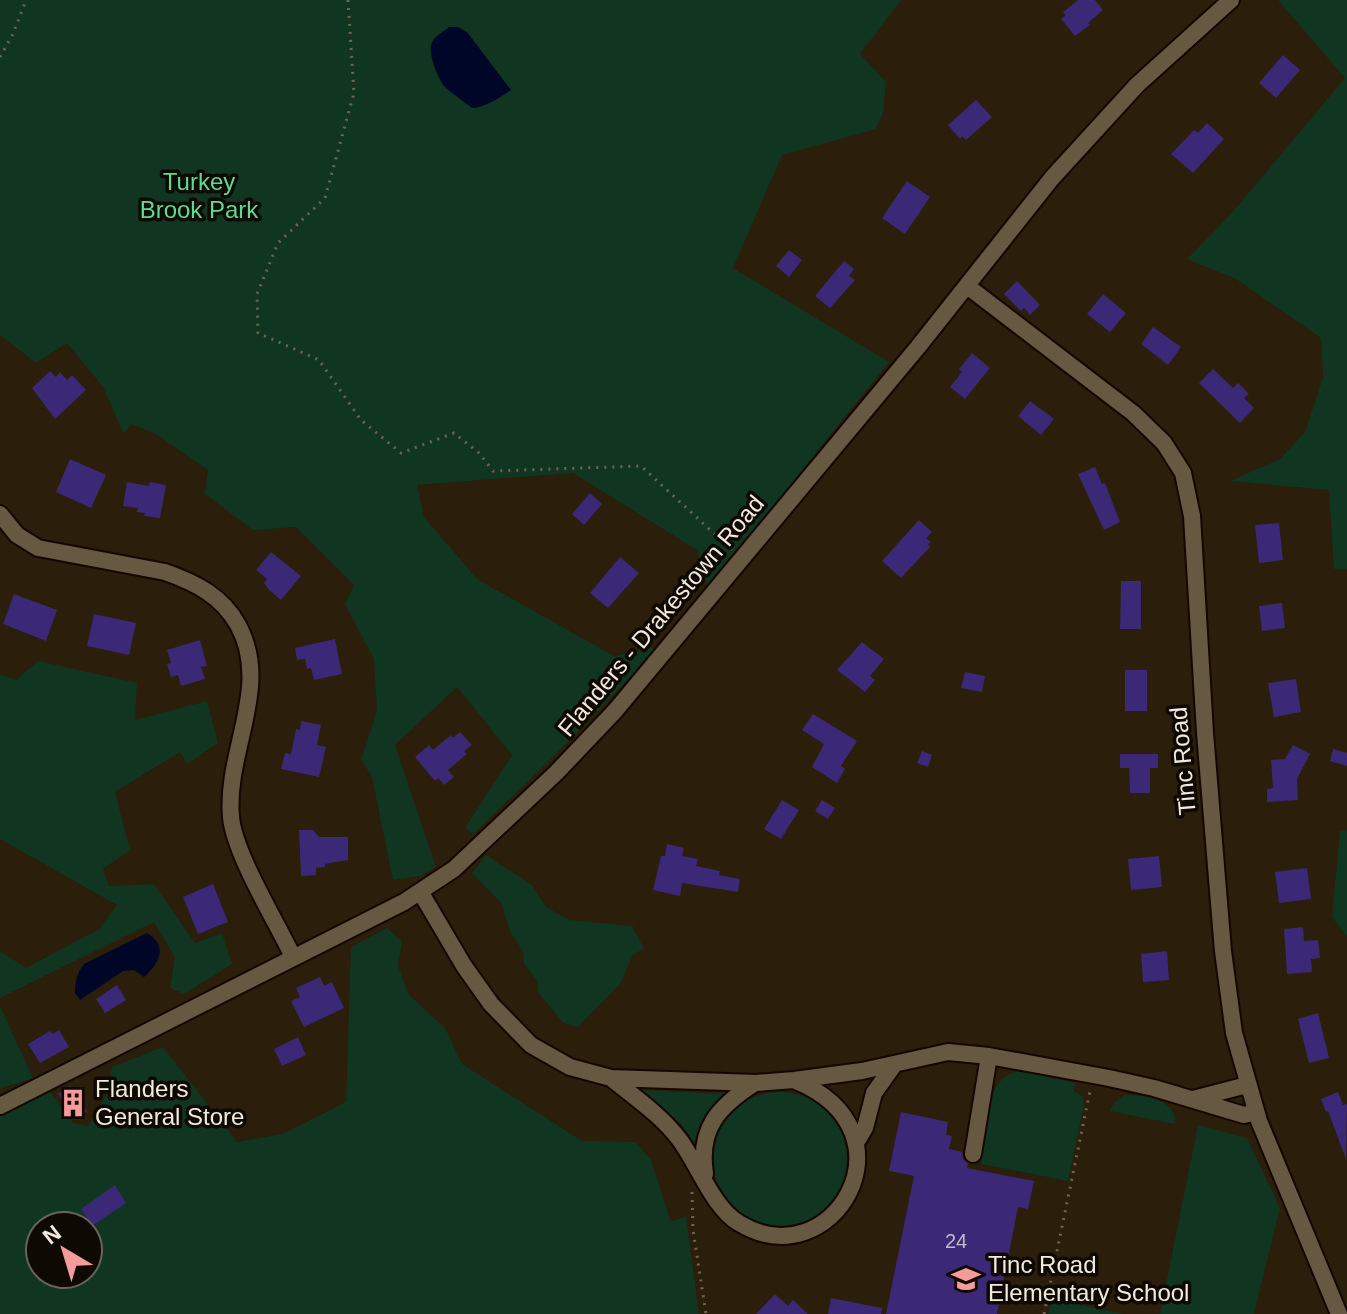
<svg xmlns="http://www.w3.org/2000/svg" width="1347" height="1314" viewBox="0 0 1347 1314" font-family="Helvetica,sans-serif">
  <rect width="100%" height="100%" fill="#2b1e0a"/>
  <path fill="#103520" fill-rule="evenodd" d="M0 0H901L860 54 886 82 883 113 876 129 782 155 733 268 889 362 708 587 697 550 573 473 417 485 424 517 477 579 614 656 661 646 547 763 473 834 465 828 512 755 457 687 395 745 436 867 420 876 393 880 372 777 361 760 377 710 374 659 345 604 354 585 296 527 253 530 205 494 208 470 156 434 131 424 124 434 103 387 67 343 36 363 0 335Z
    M1278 0H1347V569H1334L1329 490 1230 481 1280 459 1305 432 1323 378 1321 338 1236 279 1187 259 1231 214 1345 78Z
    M38 661 137 683 135 720 207 701 218 743 187 764 180 752 115 792 130 850 103 869 109 886 154 884 195 943 222 933 232 964 184 994 170 988 175 957 154 922 0 998V951L26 968 99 929 117 905 0 839V674L16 680Z
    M1347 830V937L1332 917 1340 831Z
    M486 855 532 885 546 907 570 920 632 926 644 948 632 956 621 983 578 1027 563 1023 538 992V982L524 964 522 950 511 933 501 903 472 873Z
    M387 928 402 942 398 966 409 995 445 1028 462 1064 582 1141 636 1142 651 1160 671 1222 686 1216 699 1314H0V1115L50 1091 73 1123 88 1126 107 1094 112 1067 163 1047 237 1142 283 1134 346 1102 351 947ZM40 1226H88V1274H40Z
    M0 1006 33 1078 0 1089Z
    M1020 1071 1076 1083 1073 1090 1083 1097 1084 1105 1068 1181 981 1164C986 1135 983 1075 1020 1071Z
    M643 1090 723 1094 704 1116 694 1142 680 1123Z
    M713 1159a67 67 0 1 1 134 0a67 67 0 1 1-134 0Z
    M1125 1095C1144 1095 1178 1099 1175 1124L1110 1111 1114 1103Z
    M1198 1125 1247 1138 1280 1208 1254 1314H1160Z
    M1052 1299 1124 1314H1048Z"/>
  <path fill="#000628" d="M449 27H458L467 32 511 90C499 98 486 107 472 108 463 101 454 95 446 88 438 80 429 56 431 45 433 37 443 32 449 27Z
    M147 933C168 945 160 963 144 977L134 970 123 971 80 1000 75 993C75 983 77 972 84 964Z"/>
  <path fill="#3b2876" d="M1078 0H1095L1103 10 1088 23 1090 25 1075 36 1061 19 1066 15 1063 12Z
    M1283 55 1300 70 1276 98 1259 83Z
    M976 100 992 117 966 140 962 136 960 139 948 125Z
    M1207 123 1224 139 1193 173 1171 154 1194 130 1198 133Z
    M907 181 930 197 905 234 882 218Z
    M789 250 802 260 789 277 776 266Z
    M844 261 854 269 849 276 855 280 830 308 815 296Z
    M1017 281 1040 305 1030 315 1024 308 1021 311 1004 294Z
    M1103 294 1126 313 1110 332 1087 314Z
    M1153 327 1181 347 1168 365 1141 344Z
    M972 353 990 368 965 399 950 387 962 372 959 369Z
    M1213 369 1233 388 1238 383 1249 394 1244 398 1254 408 1240 423 1199 383Z
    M50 371 56 377 60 372 67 380 72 375 86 390 55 419 32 388Z
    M1030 401 1054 419 1041 435 1018 416Z
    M70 459 106 475 91 508 56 492Z
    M1095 467 1102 484 1105 483 1120 522 1104 530 1078 474Z
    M127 482 149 486 150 482 166 485 160 518 144 516 145 513 137 512 138 508 123 506Z
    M590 493 602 504 584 525 572 514Z
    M919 520 932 532 926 538 931 542 928 545 930 547 901 578 882 561Z
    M1279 523 1283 560 1259 563 1255 525Z
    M271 552 301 576 281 600 269 590 264 583 267 579 256 570Z
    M620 557 639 573 608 608 590 593Z
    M1121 581H1141V629H1120Z
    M14 594 57 610 46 641 3 624Z
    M1282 603 1285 628 1262 631 1259 606Z
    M94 614 136 623 129 655 87 646Z
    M335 639 342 674 314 680 311 668 307 669 305 659 297 660 295 648Z
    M200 640 207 666 201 667 205 679 181 686 178 675 171 677 167 664 171 663 167 650Z
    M862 642 884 659 870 676 875 680 865 692 837 670Z
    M1125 670H1147V711H1125Z
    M965 672 985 676 982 692 961 688Z
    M1296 679 1301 712 1274 717 1268 683Z
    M813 714 857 741 841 766 845 769 837 783 812 767 824 744 802 730Z
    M301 721 321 725 317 745 326 747 319 777 281 769 285 753 291 754 296 729 300 730Z
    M460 732 472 745 464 751 467 754 448 770 454 777 444 785 438 778 435 781 415 757 429 745 433 750 451 735 453 738Z
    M1293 745 1310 754 1297 779 1298 800 1267 802V789L1273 788 1271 760 1285 759Z
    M1333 749 1347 753V766L1330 761Z
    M922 751 932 755 928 767 917 763Z
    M1120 754H1158V768H1150V793H1130L1129 768H1120Z
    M782 800 799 810 781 839 764 829Z
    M822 800 835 808 828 819 815 811Z
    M299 830H313L319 837H348V860L325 864V867L316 868V875L301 876Z
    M667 844 684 848 682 856 698 859 696 866 720 871 719 875 740 879 738 892 682 883 680 896 653 890 661 856H665Z
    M1159 856 1162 887 1131 890 1128 859Z
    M1307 868 1311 899 1279 903 1275 872Z
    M213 884 228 922 198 934 183 897Z
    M1303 927 1304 941 1318 940 1320 958 1311 959 1312 972 1287 974 1284 929Z
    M1167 951 1169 980 1143 982 1141 954Z
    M320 977 324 986 332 982 344 1008 304 1027 291 1001 300 997 296 988Z
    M117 985 126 1000 105 1013 96 999Z
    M1318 1013 1329 1058 1309 1063 1298 1019Z
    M59 1030 69 1047 40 1063 28 1044 50 1031 52 1034Z
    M298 1037 306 1055 282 1066 274 1049Z
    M70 1086 87 1111 75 1120 58 1094Z
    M1338 1092 1343 1105 1347 1104 1346 1159 1328 1111 1326 1112 1321 1099Z
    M901 1112 948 1122 946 1135 952 1136 949 1149 962 1152 963 1159 968 1163 967 1168 1034 1181 1028 1209 1018 1207 997 1314H886L914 1176 889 1171Z
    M115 1185 126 1203 92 1226 81 1209Z
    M775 1294 788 1306 793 1300 808 1314H756Z
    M831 1298 882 1308 881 1314H828Z"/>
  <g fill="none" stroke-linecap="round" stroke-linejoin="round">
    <defs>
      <path id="minor" d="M967 286 1133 413 1164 443 1183 473 1192 516 1205 733 1223 951 1234 1033 1259 1121 1339 1314
        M0 514 17 535 38 548 165 572C196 583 222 596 238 625 272 687 225 751 231 817 234 853 276 921 293 957
        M421 893 464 966 491 1004 531 1045 570 1067 611 1078 756 1083 794 1080 862 1071 948 1052 989 1056 1109 1078 1154 1088 1244 1115 1256 1112
        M611 1078C634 1097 661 1115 679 1139 698 1164 713 1208 739 1223 832 1280 920 1132 796 1081
        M1193 1099 1247 1085
        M0 1106 404 902 454 869 556 773 615 711 918 347 1052 178 1137 85 1231 0
        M856 1143 865 1128 874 1093 894 1065
        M973 1154 989 1056
        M705 1174C698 1128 719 1106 755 1083"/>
    </defs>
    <use href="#minor" stroke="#130700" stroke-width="20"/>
    <path stroke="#706553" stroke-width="3" stroke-dasharray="2 6" stroke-linecap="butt" d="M348 0 354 93 325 198 278 243 257 294 258 333 319 360 361 420 401 453 454 433 479 453 493 471 641 466 732 550
      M0 57 13 34 26 0
      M692 1192 693 1230 706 1314
      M1044 1314 1090 1091"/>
    <use href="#minor" stroke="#675842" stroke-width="16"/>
  </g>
  <defs>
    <symbol id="building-bare" viewBox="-9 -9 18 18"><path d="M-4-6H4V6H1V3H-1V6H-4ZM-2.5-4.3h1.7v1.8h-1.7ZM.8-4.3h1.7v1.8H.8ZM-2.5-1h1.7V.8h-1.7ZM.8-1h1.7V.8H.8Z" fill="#f59b9b" stroke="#0f0903" stroke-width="2.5" paint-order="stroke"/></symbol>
    <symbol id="school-bare" viewBox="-9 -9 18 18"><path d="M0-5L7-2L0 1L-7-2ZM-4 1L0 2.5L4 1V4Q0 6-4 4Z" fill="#f59b9b" stroke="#0f0903" stroke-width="2.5" paint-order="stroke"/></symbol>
  </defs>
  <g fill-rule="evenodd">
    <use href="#building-bare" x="53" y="1083" width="40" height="40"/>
    <use href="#school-bare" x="946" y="1259" width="40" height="40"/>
  </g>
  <g text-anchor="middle" stroke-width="7" stroke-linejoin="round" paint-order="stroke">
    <g font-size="20" fill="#c5bac3">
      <text x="956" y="1248">24</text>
    </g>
    <g font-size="24" fill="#58dc92" stroke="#0f0903">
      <text x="199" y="190">Turkey<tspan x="199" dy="28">Brook Park</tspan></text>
    </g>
    <g font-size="24" fill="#f3eadd" stroke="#0f0903">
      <text transform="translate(661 616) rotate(-50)" y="8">Flanders - Drakestown Road</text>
      <text transform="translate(1183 761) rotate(-95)" y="8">Tinc Road</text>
    </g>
    <g font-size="24" fill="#f3eadd" stroke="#0f0903" text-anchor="start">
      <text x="95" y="1097">Flanders<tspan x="95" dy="28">General Store</tspan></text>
      <text x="988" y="1273">Tinc Road<tspan x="988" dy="28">Elementary School</tspan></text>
    </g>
  </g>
  <g transform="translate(64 1250) rotate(322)"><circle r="38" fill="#0f0903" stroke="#6a635a" stroke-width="2"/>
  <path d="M0-6L14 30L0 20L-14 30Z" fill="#f59b9b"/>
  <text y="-12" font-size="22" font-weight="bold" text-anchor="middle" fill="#f3eadd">N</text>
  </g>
</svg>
